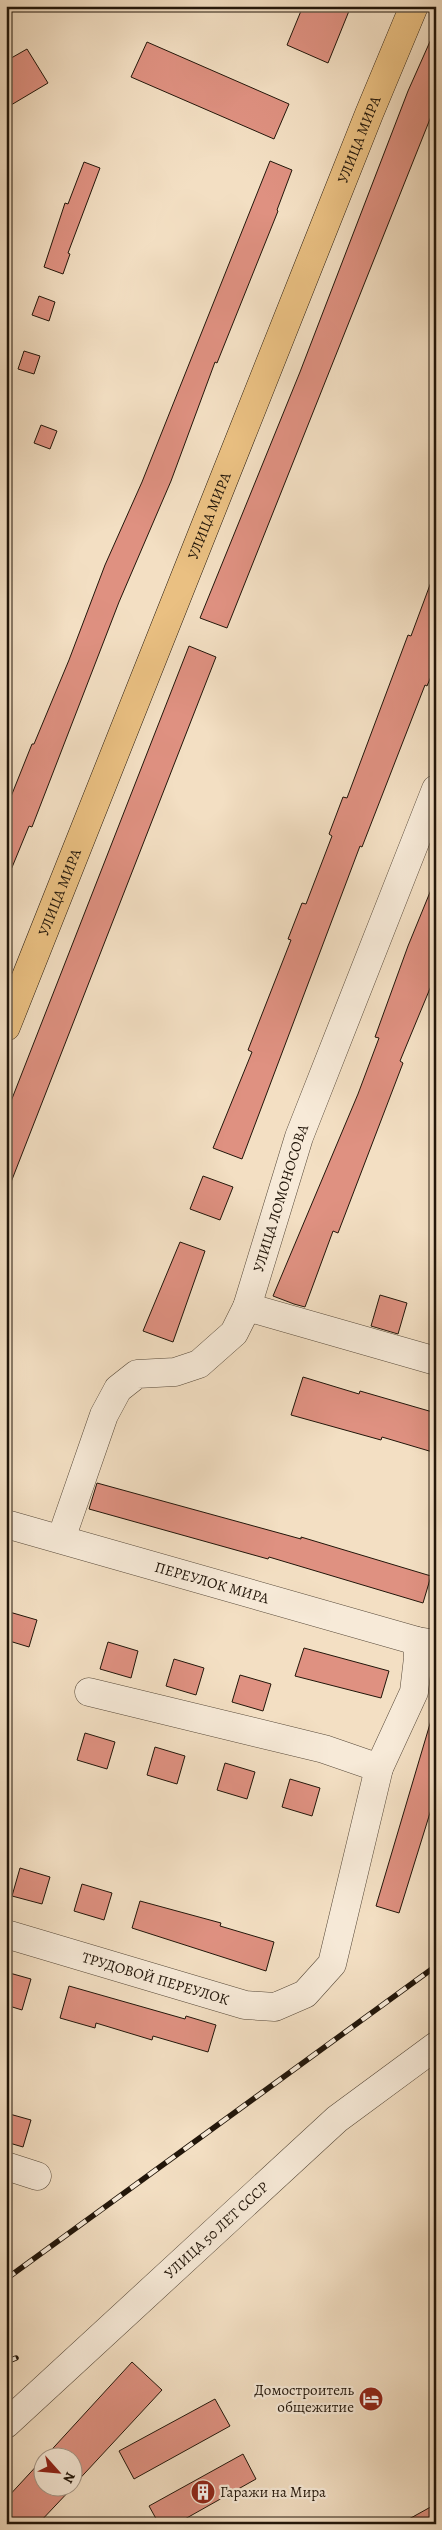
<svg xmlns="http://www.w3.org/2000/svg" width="442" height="2530" viewBox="0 0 442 2530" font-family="Alegreya,serif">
  <rect width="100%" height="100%" fill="#f3dfc3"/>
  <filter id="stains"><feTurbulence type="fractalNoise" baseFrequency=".004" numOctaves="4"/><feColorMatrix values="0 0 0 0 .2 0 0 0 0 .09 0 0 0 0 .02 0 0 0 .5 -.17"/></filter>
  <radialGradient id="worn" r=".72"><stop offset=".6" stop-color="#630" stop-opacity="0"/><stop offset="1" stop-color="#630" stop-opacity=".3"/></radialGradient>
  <path fill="#df9181" stroke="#22160a" d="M303 6H351L328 63 287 45Z
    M436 28V104L227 628 200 618 300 372 408 91Z
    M147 42 289 104 274 139 131 77Z
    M27 49 48 83 6 108V61Z
    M270 161 292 170 277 210 278 211 217 363 215 362 171 481 119 602 32 827 29 826 6 882V809L32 744H34L69 660 105 565 142 482Z
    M84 162 100 168 68 253 70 254 63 274 44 267 65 203 68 204Z
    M39 296 55 302 49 321 32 315Z
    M24 351 40 356 34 374 18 369Z
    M41 425 57 431 50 449 34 443Z
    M434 574 436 665 427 686 425 685 362 847 360 846 242 1159 213 1148 252 1052 248 1050 291 940 288 939 302 903 306 904 332 836 329 834 343 797 347 798 408 635 411 636Z
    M189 646 216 657 6 1195V1114Z
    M435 880 436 974 400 1061 403 1063 338 1233 333 1231 305 1307 294 1304 273 1296 358 1094 379 1038 375 1037 408 946Z
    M203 1176 233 1187 220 1220 190 1209Z
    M180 1242 205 1251 173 1342 143 1331Z
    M380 1295 407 1303 398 1334 371 1326Z
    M303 1377 359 1394 360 1391 436 1413V1453L382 1437 381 1440 291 1415Z
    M97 1483 301 1539V1537L431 1576 423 1603 269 1557 268 1559 89 1509Z
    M6 1611 37 1620 29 1647 6 1640Z
    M108 1642 138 1651 131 1678 100 1669Z
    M304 1648 389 1671 381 1698 295 1676Z
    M174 1659 204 1668 196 1695 166 1686Z
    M240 1675 271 1684 263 1711 232 1702Z
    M432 1717 436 1718V1786L432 1800H434L399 1913 376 1906Z
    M85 1733 115 1742 107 1769 77 1760Z
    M155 1747 185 1756 177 1784 147 1775Z
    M225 1763 255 1772 247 1799 217 1790Z
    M290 1779 320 1788 312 1816 282 1807Z
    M20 1868 50 1877 42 1904 12 1896Z
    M82 1884 112 1893 104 1920 74 1911Z
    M140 1901 221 1923 220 1926 274 1942 266 1971 132 1928Z
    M6 1972 31 1979 22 2010 6 2005Z
    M69 1986 185 2019 186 2016 216 2025 208 2052 153 2036 152 2040 96 2023 95 2028 60 2018Z
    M6 2113 31 2120 23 2147 6 2142Z
    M132 2362 162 2390 72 2487V2458H44Z
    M215 2399 230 2426 134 2479 119 2451Z
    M243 2454 256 2479 176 2524H159L149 2506Z
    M42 2460V2488H72L38 2524H6V2499Z
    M436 2504V2524H400Z"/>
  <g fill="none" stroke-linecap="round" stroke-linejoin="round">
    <defs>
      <g id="minor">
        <path d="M247 1307 436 1361"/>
        <path id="s1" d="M6 1524 417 1641 436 1644"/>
        <path id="s2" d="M61 1539 104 1415 118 1389 137 1374 175 1372 199 1364 234 1333 247 1307 299 1137 436 789"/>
        <path d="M89 1692 324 1749 379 1768"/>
        <path id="s3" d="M6 1934 245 2005 275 2007 305 1994 332 1964 379 1768 414 1692 418 1658 417 1641"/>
        <path d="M6 2166 37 2176"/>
        <path id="s4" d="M6 2424 337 2119 436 2046"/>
      </g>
      <g id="major">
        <path id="s5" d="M6 1027 369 114 414 6"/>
      </g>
    </defs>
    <use href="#minor" stroke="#564838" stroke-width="29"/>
    <use href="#major" stroke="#22160a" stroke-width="29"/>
    <use href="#minor" stroke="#f7ead8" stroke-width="28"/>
    <use href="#major" stroke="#eac082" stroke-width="28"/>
    <defs>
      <path id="rail" d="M6 2279 436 1966
        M6 2362 16 2358"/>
    </defs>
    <use href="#rail" stroke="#22160a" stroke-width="5.5"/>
    <use href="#rail" stroke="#f7ead8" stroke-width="4" stroke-dasharray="11" stroke-linecap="butt"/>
  </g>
  <defs>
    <symbol id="hotel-disc" viewBox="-11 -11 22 22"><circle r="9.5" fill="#8f2418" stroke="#f7ead8"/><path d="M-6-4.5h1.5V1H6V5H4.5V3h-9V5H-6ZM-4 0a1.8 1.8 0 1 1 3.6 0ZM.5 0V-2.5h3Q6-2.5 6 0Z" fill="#fff"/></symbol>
    <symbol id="building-disc" viewBox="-11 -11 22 22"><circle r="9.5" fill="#8f2418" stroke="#f7ead8"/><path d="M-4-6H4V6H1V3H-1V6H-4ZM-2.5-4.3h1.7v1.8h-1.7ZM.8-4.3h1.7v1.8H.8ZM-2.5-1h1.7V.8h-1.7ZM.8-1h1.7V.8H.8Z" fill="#fff"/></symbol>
  </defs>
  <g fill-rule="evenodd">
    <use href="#hotel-disc" x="357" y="2385" width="28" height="28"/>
    <use href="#building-disc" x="189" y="2478" width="28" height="28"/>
  </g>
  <g text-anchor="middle" stroke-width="4.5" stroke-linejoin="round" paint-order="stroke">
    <g font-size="15" fill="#22160a" stroke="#f7ead8">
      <text dy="5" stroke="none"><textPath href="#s5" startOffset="955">УЛИЦА МИРА</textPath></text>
      <text dy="5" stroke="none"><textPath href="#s5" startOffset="550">УЛИЦА МИРА</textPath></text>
      <text dy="5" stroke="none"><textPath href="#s5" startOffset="145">УЛИЦА МИРА</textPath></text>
      <text dy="5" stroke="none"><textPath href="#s2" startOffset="438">УЛИЦА ЛОМОНОСОВА</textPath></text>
      <text dy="5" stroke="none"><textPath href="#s1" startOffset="214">ПЕРЕУЛОК МИРА</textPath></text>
      <text dy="5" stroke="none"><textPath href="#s3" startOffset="156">ТРУДОВОЙ ПЕРЕУЛОК</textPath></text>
      <text dy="5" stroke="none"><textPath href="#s4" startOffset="286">УЛИЦА 50 ЛЕТ СССР</textPath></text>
    </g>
    <g font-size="15" fill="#22160a" stroke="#f7ead8" text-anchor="end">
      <text x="354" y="2395">Домостроитель<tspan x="354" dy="17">общежитие</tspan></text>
      <text x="220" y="2497" text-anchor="start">Гаражи на Мира</text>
    </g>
  </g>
  <rect width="442" height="2530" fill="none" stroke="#f3dfc3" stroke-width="25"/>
  <rect x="8" y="8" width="427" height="2515" fill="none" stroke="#22160a" stroke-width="2.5"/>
  <rect x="12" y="12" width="417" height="2505" fill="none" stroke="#22160a"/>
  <g transform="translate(58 2472) rotate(117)"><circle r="24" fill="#f7ead8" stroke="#a29586"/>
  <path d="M0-4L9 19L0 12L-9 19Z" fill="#8f2418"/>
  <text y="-8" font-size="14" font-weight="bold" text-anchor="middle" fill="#22160a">N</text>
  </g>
  <rect width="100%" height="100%" filter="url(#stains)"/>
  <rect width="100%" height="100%" fill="url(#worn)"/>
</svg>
